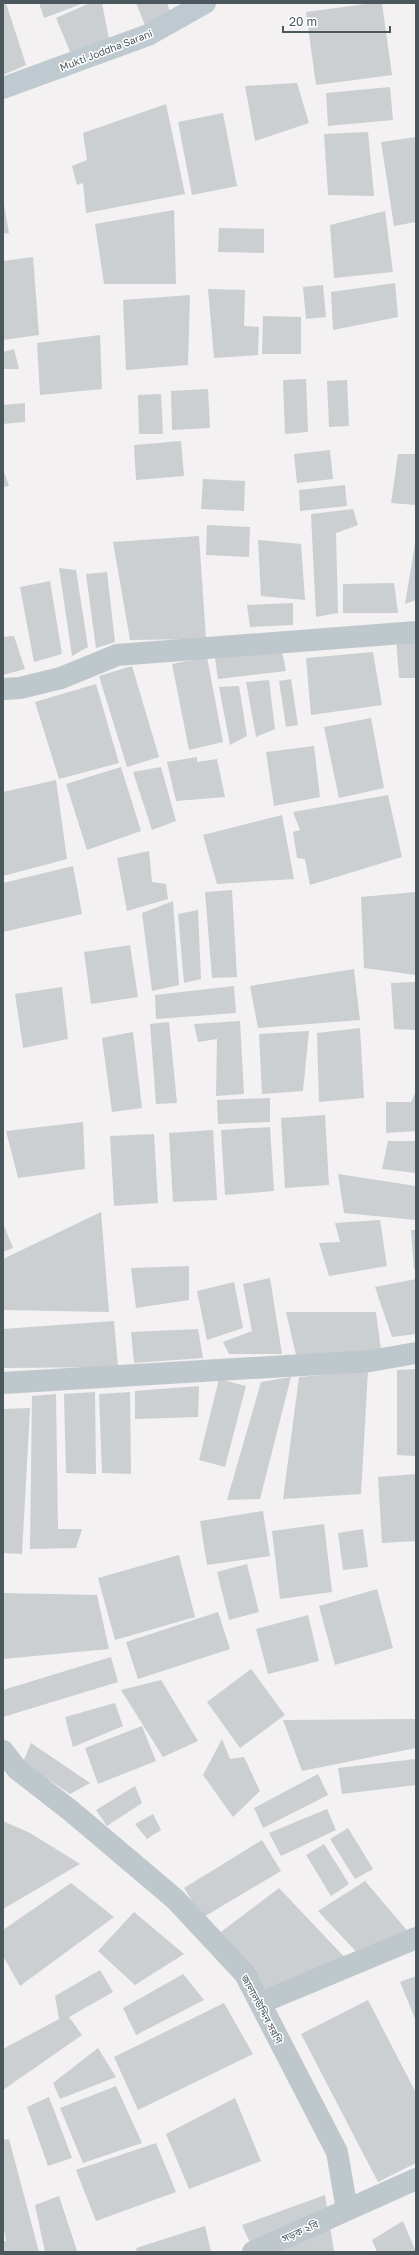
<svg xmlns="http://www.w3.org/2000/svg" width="419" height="2255" viewBox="0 0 419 2255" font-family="'Golos Text','Noto Sans Bengali',sans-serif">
  <rect width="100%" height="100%" fill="#f3f1f1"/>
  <path fill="#cbcfd2" d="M3 3H6L26 65 3 75Z
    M39 3H84L44 18Z
    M90 3H102L110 44 73 59 56 18Z
    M136 3H167L172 17 147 30Z
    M373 3H382L392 75 316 85 306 12Z
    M297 83 309 123 255 141 245 86Z
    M390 87 393 120 328 126 326 93Z
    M166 104 185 194 86 213 83 183 77 185 72 166 87 160 83 133Z
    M223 113 237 186 192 195 178 122Z
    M368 132 374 196 328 195 324 134Z
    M416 137V222L394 226 381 142Z
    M3 205H4L9 233 3 234Z
    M174 210 176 284H104L95 224Z
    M385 211 393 272 334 278 330 225Z
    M219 228 264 229V253L218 252Z
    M33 257 39 335 3 340V261Z
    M395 283 398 317 333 330 331 292Z
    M323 285 326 317 306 319 303 287Z
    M208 289 245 290 244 326 259 327 258 355 214 358Z
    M190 295 188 365 126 370 123 300Z
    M263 316 301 317V354H262Z
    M100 335 102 389 40 395 37 343Z
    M14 349 19 369H3V352Z
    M306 379 308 432 285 434 283 380Z
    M347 380 349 426 329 427 327 381Z
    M208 389 210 428 172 430 171 391Z
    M161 394 163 434H139L138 395Z
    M25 403V422L3 424V405Z
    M181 441 184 476 136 480 134 445Z
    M330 450 333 479 297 483 294 454Z
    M398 454H416V505L391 503Z
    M3 469 9 486 3 487Z
    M203 479 245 481 244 511 201 509Z
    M345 485 347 506 300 511 299 490Z
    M353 509 358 525 336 533 338 613 316 617 311 514Z
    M207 525 250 527 249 557 206 555Z
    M199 536 206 639 130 640 113 542Z
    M258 540 301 544 305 600 261 596Z
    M415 544 416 600 405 604Z
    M59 568 76 570 88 647 72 656Z
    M107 572 115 642 96 648 86 574Z
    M50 581 62 654 34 662 20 587Z
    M394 583 398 613H343V584Z
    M293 603V625L250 627 247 605Z
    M416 635V678H399L396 636Z
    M14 636 25 669 3 675V637Z
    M281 646 286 671 218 679 214 650Z
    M373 652 382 705 311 715 306 658Z
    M207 657 223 742 189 750 172 664Z
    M132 666 159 757 127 767 99 676Z
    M291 679 298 725 286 727 279 681Z
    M269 680 275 729 256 737 246 682Z
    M96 684 119 763 59 779 35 702Z
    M239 686 247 736 230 745 219 687Z
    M371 718 384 788 339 798 324 727Z
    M314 746 320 797 274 806 266 752Z
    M197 757V762L217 759 225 797 176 801 167 762Z
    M121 767 141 831 87 850 66 784Z
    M161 767 176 821 152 830 133 772Z
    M56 780 67 859 3 876V792Z
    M388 795 402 857 310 885 305 859 297 858 293 832 300 830 293 812Z
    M282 815 294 879 217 884 203 835Z
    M149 851 152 882 166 884 168 899 127 911 117 858Z
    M73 866 82 914 3 932V883Z
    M232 890 237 977 212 978 205 892Z
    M416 892V975L364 968 361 897Z
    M173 901 179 985 152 991 142 913Z
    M198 910 201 979 184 983 178 914Z
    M130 945 138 997 91 1004 84 952Z
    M354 969 360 1020 258 1028 250 986Z
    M416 982V1030L394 1029 391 983Z
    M234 986 236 1013 156 1019 155 995Z
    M62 987 68 1039 23 1048 15 994Z
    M240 1021 244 1094 216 1096 217 1039 198 1042 194 1024Z
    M169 1022 177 1103 156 1104 150 1024Z
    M360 1028 364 1098 319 1102 317 1033Z
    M309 1031 303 1091 262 1094 259 1034Z
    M133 1032 142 1108 112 1112 102 1038Z
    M416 1091V1131L386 1133V1102H411Z
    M270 1098V1122L218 1124 217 1100Z
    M325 1115 329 1185 285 1188 281 1118Z
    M83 1122 85 1169 18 1178 6 1131Z
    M270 1127 274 1191 225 1195 221 1130Z
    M213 1130 217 1200 173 1202 169 1133Z
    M154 1134 158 1203 114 1206 110 1136Z
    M388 1141H416V1173L382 1169Z
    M338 1174 416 1186V1220L344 1213Z
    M101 1212 109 1312 3 1310V1259Z
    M380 1220 387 1266 329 1276 319 1243 340 1242 335 1223Z
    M3 1223 13 1248 3 1252Z
    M411 1230H416V1269H414Z
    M189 1266V1300L136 1308 131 1268Z
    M270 1278 282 1354H229L223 1342 252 1331 243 1284Z
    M416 1279V1334L392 1337 375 1287Z
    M234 1282 243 1328 207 1340 197 1291Z
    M286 1312H376L381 1350 296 1355Z
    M114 1321 118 1367 3 1368V1329Z
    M198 1329 203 1358 134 1363 131 1332Z
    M416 1369V1456L397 1455V1370Z
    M368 1371 361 1494 283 1499 299 1377Z
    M291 1377 260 1499 227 1500 261 1382Z
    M219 1379 246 1386 225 1467 199 1460Z
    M199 1386 198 1417 135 1419V1391Z
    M95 1392 96 1474 66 1473 64 1394Z
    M130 1392 131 1474 102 1473 99 1394Z
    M56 1394 58 1529H82L76 1548 30 1549 32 1396Z
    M30 1408 22 1554 3 1553V1409Z
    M416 1474V1541L382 1543 378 1477Z
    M263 1511 270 1556 207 1565 200 1521Z
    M324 1524 332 1592 280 1599 272 1531Z
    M363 1529 368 1567 343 1570 338 1533Z
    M179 1555 195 1617 115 1640 98 1578Z
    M247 1564 259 1612 229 1620 217 1572Z
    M377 1589 393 1648 335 1665 319 1606Z
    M3 1593 97 1595 109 1649 3 1659Z
    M218 1612 230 1649 138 1679 126 1642Z
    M308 1615 319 1661 268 1674 256 1629Z
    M111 1657 118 1682 3 1717V1690Z
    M251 1669 285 1715 240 1748 207 1702Z
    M161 1680 198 1741 163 1757 121 1690Z
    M115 1703 123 1726 73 1747 65 1717Z
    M416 1719V1748L302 1771 283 1720Z
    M142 1726 156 1761 98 1784 85 1748Z
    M222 1739 230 1759 244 1757 260 1791 233 1817 203 1775Z
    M31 1743 90 1783 70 1794 23 1762Z
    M416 1759V1785L342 1794 338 1768Z
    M318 1774 328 1795 263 1828 254 1808Z
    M135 1786 142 1803 107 1826 96 1810Z
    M327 1809 336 1830 281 1856 269 1833Z
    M153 1814 161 1830 147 1839 135 1824Z
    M3 1821 30 1833 80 1864 3 1909Z
    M348 1828 373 1869 355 1879 330 1839Z
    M262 1840 281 1871 202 1918 184 1888Z
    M324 1844 349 1884 331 1896 306 1855Z
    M365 1881 416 1941 362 1958 318 1911Z
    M71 1883 114 1917 20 1986 3 1956V1930Z
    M279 1888 350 1963 267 1996 221 1932Z
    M134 1912 184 1954 135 1985 98 1951Z
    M100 1970 113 1992 69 2017 82 2035 3 2090V2049L59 2019 55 1996Z
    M183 1974 204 2000 136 2035 123 2008Z
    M416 1976V2021L400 1982Z
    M368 2000 416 2093V2163L378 2182 301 2034Z
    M224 2003 253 2054 138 2110 114 2057Z
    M98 2048 116 2077 60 2099 53 2083Z
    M116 2086 142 2143 83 2163 60 2108Z
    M49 2097 72 2158 48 2166 27 2107Z
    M235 2098 261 2161 189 2189 166 2134Z
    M9 2139 39 2252H3V2241H6L3 2223V2140Z
    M156 2143 176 2192 96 2221 76 2170Z
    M325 2195 334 2251 254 2252 242 2225Z
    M59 2196 77 2251 74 2252H45L35 2205Z
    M403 2221 416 2252H377L372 2240Z
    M205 2226 211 2252H137L136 2248Z"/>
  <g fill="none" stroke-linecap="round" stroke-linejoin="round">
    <path stroke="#bec7cc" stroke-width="22" d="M3 689 20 688 61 678 117 655 416 632
      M3 1383 370 1361 416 1353
      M3 1751 17 1769 71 1811 175 1899 245 1974 337 2152 347 2210
      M260 2003 416 1938
      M253 2252 416 2179"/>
    <path stroke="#bfcad0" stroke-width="22" d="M3 88 148 35 205 3"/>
  </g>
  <g text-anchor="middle" stroke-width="3" stroke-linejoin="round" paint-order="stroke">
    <g font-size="10" fill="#4a575c" stroke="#fff">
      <text transform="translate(106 50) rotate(-21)" y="4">Mukti Joddha Sarani</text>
      <text transform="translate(262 2009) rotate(62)" y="4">জালালউদ্দিন সরণি</text>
      <text transform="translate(300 2231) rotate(-24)" y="4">সড়ক ২বি</text>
    </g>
  </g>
  <rect width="419" height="2255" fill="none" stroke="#4a575c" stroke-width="8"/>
  <path d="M283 26v6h107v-6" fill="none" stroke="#4a575c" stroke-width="2"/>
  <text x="289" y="26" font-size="12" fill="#4a575c" stroke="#ffffff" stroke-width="3" paint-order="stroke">20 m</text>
</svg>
